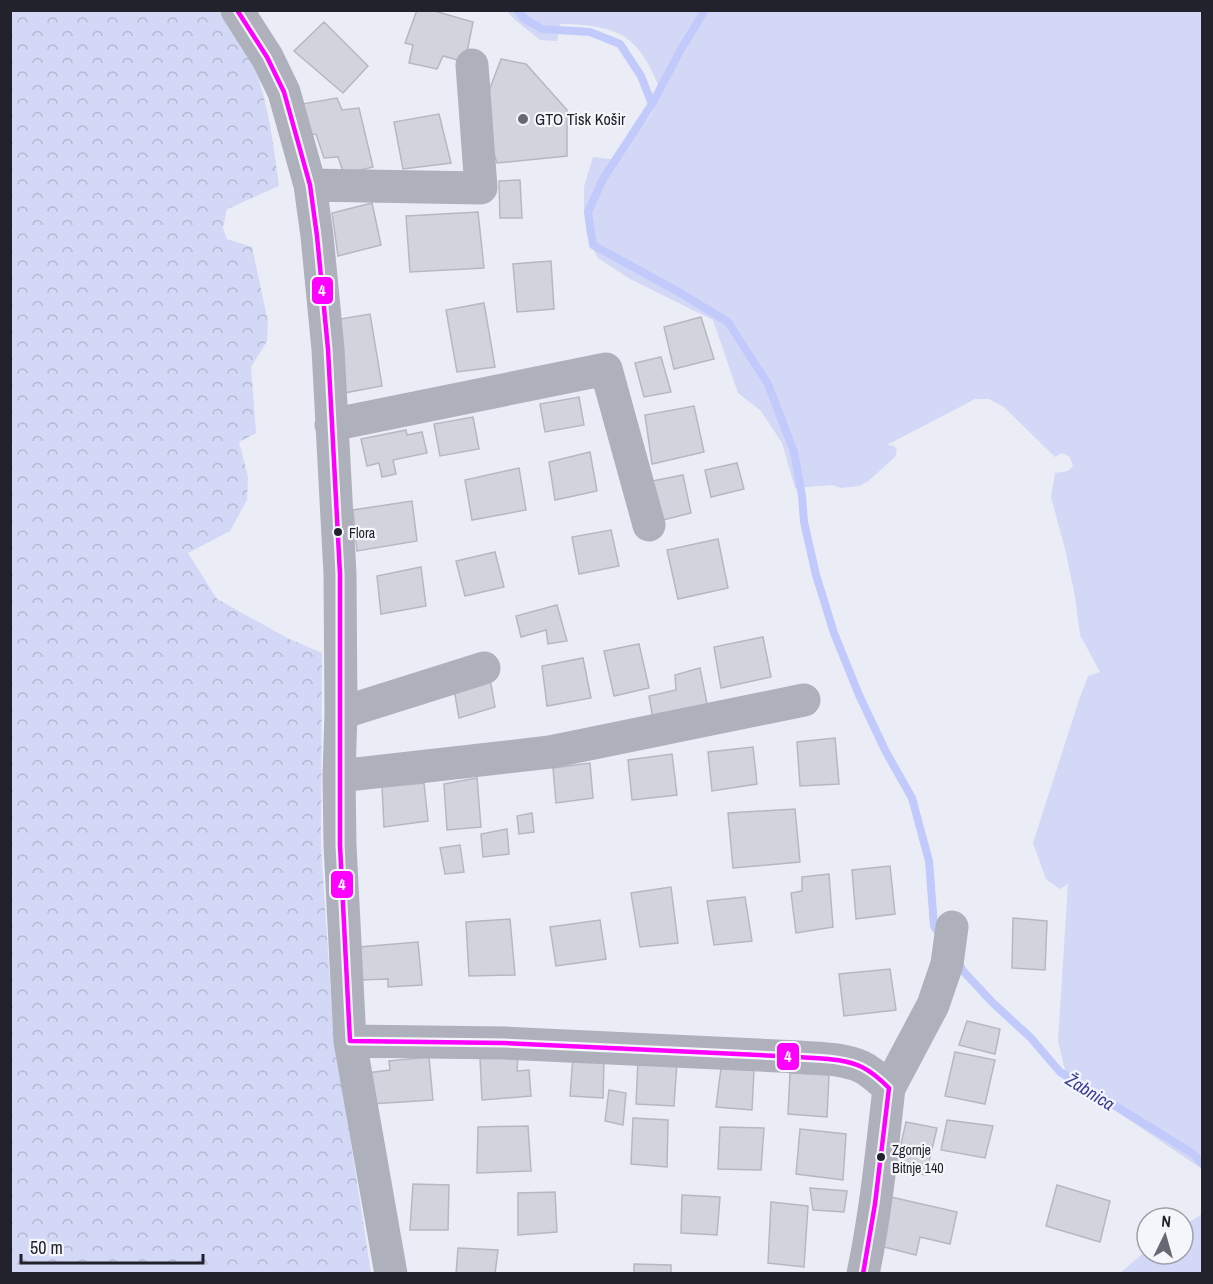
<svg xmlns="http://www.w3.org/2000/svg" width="1213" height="1284" viewBox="0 0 1213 1284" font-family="'Archivo Narrow',sans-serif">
  <defs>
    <pattern id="forest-crowns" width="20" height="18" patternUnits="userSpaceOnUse" patternTransform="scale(1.5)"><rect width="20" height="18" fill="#d2d8f5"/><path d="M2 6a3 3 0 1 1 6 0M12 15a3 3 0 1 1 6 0" fill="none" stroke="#b4b9d2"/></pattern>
  </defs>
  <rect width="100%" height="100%" fill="#eaecf6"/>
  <path fill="#d2d8f5" d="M507 11H1202V1169L1067 1078 1058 1041 1068 884 1060 889 1046 879 1033 843 1079 700 1088 676 1100 672 1080 635 1075 596 1065 549 1051 497 1055 473 1068 471 1073 466 1070 457 1062 453 1055 457 1004 407 989 399H975L887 445 894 446 897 450 895 457 867 482 859 486 841 488 832 485 795 488 782 443 761 411 738 393 713 320 630 279 598 258 587 236 584 211V187L593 157 617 160 652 113 661 93C654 74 645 53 629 40 612 26 581 24 560 24L557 41 540 40 514 19Z
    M1202 1214V1273H1120L1147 1250V1254H1183V1226Z"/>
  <path fill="url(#forest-crowns)" d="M10 11H219C231 26 245 44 252 62 269 102 273 144 279 186L227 209 223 228 227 239 252 247 268 322 267 341 251 367 256 433 239 442 248 477 247 500 230 531 188 553 217 599 287 638 322 653 321 846 333 1027 371 1273H11Z"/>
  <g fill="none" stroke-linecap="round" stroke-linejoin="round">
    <path stroke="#c1cafb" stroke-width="8" d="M517 10 525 19 542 29 590 32 620 44 641 76 652 104
      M705 10 680 51 652 104 603 179 588 212 593 245 677 291 728 322 768 384 794 452 802 496 804 522 816 575 834 633 859 695 886 752 912 798 929 861 934 926 940 935
      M958 963 964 972 993 1003 1031 1038 1060 1072 1192 1153 1202 1163"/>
  </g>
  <path fill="#d2d4dd" stroke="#b6b8c1" stroke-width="1.5" d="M417 10H431L473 22 465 62 443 56 437 69 409 63 413 45 405 43Z
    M324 22 368 66 343 93 294 51Z
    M501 59 526 64 567 110V156L497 163 481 112Z
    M337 98 342 110 359 108 373 167 344 174 338 157 324 158 316 134 309 135 302 104Z
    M439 114 451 163 403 169 394 122Z
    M520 180 522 218H500L499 181Z
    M372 203 381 245 338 256 332 213Z
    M478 212 484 268 410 272 406 216Z
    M551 261 554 309 517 312 513 264Z
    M484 303 495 367 457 372 446 310Z
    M370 314 382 386 344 393 334 320Z
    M701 317 714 359 674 369 664 327Z
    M661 357 671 392 644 397 635 363Z
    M579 397 584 425 545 432 540 404Z
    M694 406 704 452 652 464 645 415Z
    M473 417 479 449 440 456 434 424Z
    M406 430 407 435 422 432 427 453 393 460 396 474 382 477 379 463 367 466 361 439Z
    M590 452 597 491 555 500 549 462Z
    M737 463 744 489 711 497 705 470Z
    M519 468 526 510 472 520 465 480Z
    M683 475 691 513 655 522 647 482Z
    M412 501 417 541 357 551 353 510Z
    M611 530 619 566 579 574 572 537Z
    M718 539 728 588 678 599 667 550Z
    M495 552 504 587 465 596 456 561Z
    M421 567 426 606 381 614 377 576Z
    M557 605 567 641 548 644 546 630 521 637 516 616Z
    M763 637 771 677 721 688 714 647Z
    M639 644 649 688 614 696 604 651Z
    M583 658 591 698 547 706 542 666Z
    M700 668 708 709 654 725 649 696 676 690 675 675Z
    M490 679 495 707 459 718 454 689Z
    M835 738 839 784 800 786 797 742Z
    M753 747 757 784 712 791 708 752Z
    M672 754 677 795 632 800 628 760Z
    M590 763 593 798 556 803 553 768Z
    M477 778 481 827 447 830 444 784Z
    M424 783 428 821 384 827 382 787Z
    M795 809 800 862 733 868 728 813Z
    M532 813 534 832 519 834 517 816Z
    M507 829 509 854 483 857 481 834Z
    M460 845 464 872 445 874 440 848Z
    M890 866 895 914 856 919 852 870Z
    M829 874 833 927 796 933 791 893 802 891V877Z
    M671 887 678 943 640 947 631 893Z
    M745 897 752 941 714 945 707 901Z
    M1013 918 1047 921 1045 970 1012 968Z
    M510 919 515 975 469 976 466 922Z
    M600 920 606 959 556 966 550 927Z
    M418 942 422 985 388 987V979L361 980 359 947Z
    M890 969 896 1010 844 1016 839 974Z
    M967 1021 1000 1029 995 1054 959 1045Z
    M955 1052 995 1060 985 1104 945 1096Z
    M518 1055 517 1071 529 1070 531 1096 482 1100 480 1058Z
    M429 1057 433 1100 371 1104 367 1073 390 1070 389 1061Z
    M573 1057 604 1059 603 1098 570 1096Z
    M638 1059 677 1062 674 1106 636 1104Z
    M721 1068 754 1070 752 1110 716 1107Z
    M790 1073 829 1075 827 1117 788 1114Z
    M609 1090 626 1093 623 1125 605 1121Z
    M633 1118 668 1120 667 1167 631 1164Z
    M947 1120 993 1126 985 1158 941 1150Z
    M906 1122 937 1128 926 1175 895 1170Z
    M528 1126 531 1171 477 1173 478 1127Z
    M720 1127 764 1128 761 1170 718 1169Z
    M800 1129 846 1134 843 1180 796 1174Z
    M413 1184 449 1185 448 1230H410Z
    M1057 1185 1110 1201 1100 1242 1046 1226Z
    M810 1188 847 1191 844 1212 813 1210Z
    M555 1192 557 1232 518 1235V1193Z
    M682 1195 720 1197 717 1235 681 1233Z
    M891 1197 957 1212 950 1244 920 1237 916 1255 880 1246Z
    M771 1202 808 1206 804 1267 768 1263Z
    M458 1248 498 1250 495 1274H456Z
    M634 1264 671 1265V1274H634Z"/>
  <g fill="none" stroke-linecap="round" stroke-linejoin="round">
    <path stroke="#aeb0bc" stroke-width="33" d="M237 10 267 57 284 92 310 185 317 236 328 349 340 574 341 713 339 776 340 845 350 1041 391 1274
      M310 185 481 188 472 65
      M331 425 606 369 649 525
      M341 713 484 668
      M339 776 550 752 804 700
      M350 1041 504 1043 799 1057C820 1059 843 1058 862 1067 872 1072 880 1080 889 1088 882 1150 876 1212 863 1274
      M889 1088 933 1005 947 964 952 927"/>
    <defs>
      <path id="bus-1" d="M237 10 267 57 284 92 310 185 317 236 328 349 340 574V845L350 1041 504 1043 799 1057C820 1059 843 1058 862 1067 872 1072 881 1080 889 1088L875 1204 863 1274"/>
    </defs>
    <use href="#bus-1" stroke="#f5f6fb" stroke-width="9"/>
    <use href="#bus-1" stroke="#f0f" stroke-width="4.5"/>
  </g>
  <circle fill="#676972" stroke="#f5f6fb" stroke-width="2" cx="523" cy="119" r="6"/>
  <g fill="#21222b" stroke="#f5f6fb" stroke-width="2">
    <circle cx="338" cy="532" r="5"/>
    <circle cx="881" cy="1157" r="5"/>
  </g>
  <g text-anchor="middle" stroke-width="4.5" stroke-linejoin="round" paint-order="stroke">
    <g font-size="14" fill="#21222b" stroke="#f5f6fb" text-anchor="start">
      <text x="349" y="538">Flora</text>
      <text x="892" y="1155">Zgornje<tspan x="892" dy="18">Bitnje 140</tspan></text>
    </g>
    <g font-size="16" fill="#21222b" stroke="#f5f6fb" text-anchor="start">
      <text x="535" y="125">GTO Tisk Košir</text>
    </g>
    <g font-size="18" font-style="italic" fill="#383d99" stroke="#f5f6fb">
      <text transform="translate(1090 1092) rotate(32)" y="6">Žabnica</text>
    </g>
  </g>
  <g stroke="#f5f6fb" stroke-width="2">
    <rect x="311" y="276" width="23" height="29" rx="6" fill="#f0f"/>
    <rect x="330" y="870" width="24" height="29" rx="6" fill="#f0f"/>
    <rect x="776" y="1042" width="24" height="29" rx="6" fill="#f0f"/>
  </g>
  <g font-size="16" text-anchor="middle" font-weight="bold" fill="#fff">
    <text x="322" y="296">4</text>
    <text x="342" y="890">4</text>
    <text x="788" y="1062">4</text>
  </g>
  <rect width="1213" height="1284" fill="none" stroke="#21222b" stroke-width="24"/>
  <g transform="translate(1165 1236) rotate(5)"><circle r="28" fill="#f5f6fb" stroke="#a0a1a8" stroke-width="1.5"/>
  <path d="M0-4.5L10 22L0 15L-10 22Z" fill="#676972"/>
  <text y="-9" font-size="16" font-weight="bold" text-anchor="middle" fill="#21222b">N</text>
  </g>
  <path d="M21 1254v9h182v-9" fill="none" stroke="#21222b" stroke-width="3"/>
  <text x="30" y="1254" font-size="18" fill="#21222b" stroke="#f5f6fb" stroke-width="4.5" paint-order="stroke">50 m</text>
</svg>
